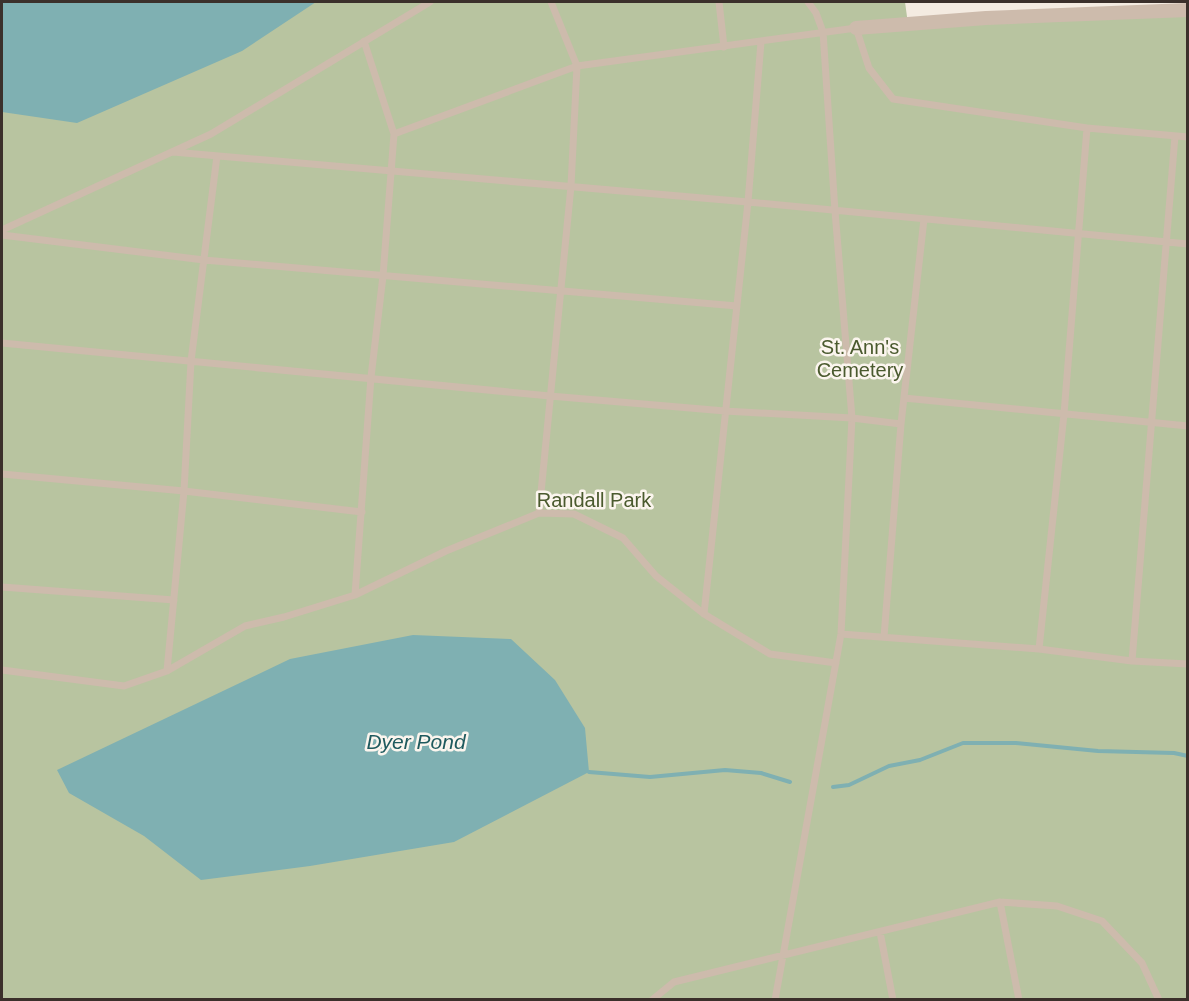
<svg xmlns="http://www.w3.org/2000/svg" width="1189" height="1001" viewBox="0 0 1189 1001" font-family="Arial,sans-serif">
  <rect width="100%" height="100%" fill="#f4ebe1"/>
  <path fill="#b8c4a0" d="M2 2H905L908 24 1187 12V999L2 1000Z"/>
  <path fill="#7fb0b2" d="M2 2H316L242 51 77 123 2 112Z
    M413 635 511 639 555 680 585 728 589 772 454 842 310 866 201 880 144 836 69 793 57 770 290 659Z"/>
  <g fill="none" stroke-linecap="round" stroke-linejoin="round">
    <path stroke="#7fb0b2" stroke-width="4" d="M589 772 650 777 725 770 761 773 790 782
      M833 787 849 785 889 766 920 760 963 743H1016L1098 751 1174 753 1188 756"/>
    <path stroke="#cdbbac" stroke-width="7" d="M719 2 724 47
      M394 134 577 66 856 28 869 68 893 99 1087 128 1188 137
      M173 152 748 202 1188 244
      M2 230 211 134 430 2
      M2 235 204 260 737 306
      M2 343 550 396 725 411 852 418 901 424
      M904 398 1188 426
      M2 474 184 491 362 512
      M539 513 571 186 577 66 551 2
      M2 587 174 600
      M355 595 446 551 539 513 574 514 623 538 656 576 704 614 770 654 836 663
      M704 614 748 202 761 42
      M841 634 1039 649 1132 661 1188 664
      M884 637 901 424 924 219
      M1039 649 1064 414 1087 128
      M1132 661 1175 136
      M2 670 124 686 167 671 245 626 284 617 355 595 371 377 383 276 394 134 364 41
      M167 671 184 491 191 361 217 156
      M1000 902 1019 1000
      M880 932 893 1000
      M652 1000 674 982 1000 902 1057 906 1102 921 1142 963 1159 1000
      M775 1000 841 634 852 418 835 211 823 32 816 13 808 2"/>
    <path stroke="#cdbbac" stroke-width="14" d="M856 28 986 18 1188 10"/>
  </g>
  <g text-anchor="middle" stroke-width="5" stroke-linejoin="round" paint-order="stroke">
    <g font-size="20" fill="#4a5a2e" stroke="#fbf5ee">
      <text x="860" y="354">St. Ann's<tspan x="860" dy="23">Cemetery</tspan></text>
      <text x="594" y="507">Randall Park</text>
    </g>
    <g font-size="21" font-style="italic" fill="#1f5a5e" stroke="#fbf5ee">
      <text x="416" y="749">Dyer Pond</text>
    </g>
  </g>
  <rect width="1189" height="1001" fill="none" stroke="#3b302b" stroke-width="6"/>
</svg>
